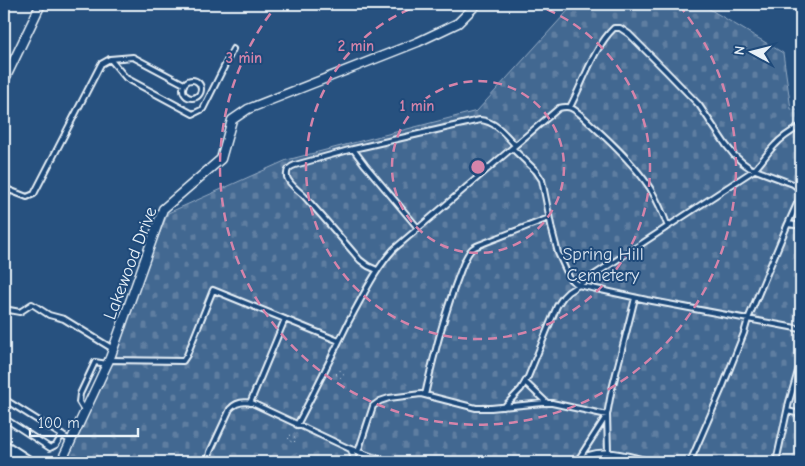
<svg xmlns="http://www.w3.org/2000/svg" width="805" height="466" viewBox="0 0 805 466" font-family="'Comic Neue',sans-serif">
  <defs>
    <pattern id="cemetery-stones" width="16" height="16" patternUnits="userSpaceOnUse" patternTransform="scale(1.25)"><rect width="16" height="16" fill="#436891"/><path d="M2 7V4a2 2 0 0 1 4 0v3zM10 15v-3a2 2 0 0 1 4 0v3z" fill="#5e7ea1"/></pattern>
  </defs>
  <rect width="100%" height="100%" fill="#27517f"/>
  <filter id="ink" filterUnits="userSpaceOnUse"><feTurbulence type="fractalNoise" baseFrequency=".02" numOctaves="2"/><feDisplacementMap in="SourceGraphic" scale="10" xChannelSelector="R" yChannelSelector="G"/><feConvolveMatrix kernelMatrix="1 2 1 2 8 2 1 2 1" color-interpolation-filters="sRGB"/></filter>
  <g filter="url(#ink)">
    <path fill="url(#cemetery-stones)" stroke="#96acc4" d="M574 4H701L783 53 791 109 801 111V462H65L168 213 287 160 477 111Z"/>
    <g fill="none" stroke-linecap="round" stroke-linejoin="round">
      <defs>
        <path id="lane" d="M110 59 133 57 184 84
          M183 89a9 9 0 1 1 18 0a9 9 0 1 1-18 0Z
          M570 107C583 83 594 47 614 28H620L629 34 666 71 699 105 726 145 734 155 743 163 750 168 793 184 801 190 800 197 787 226 748 319 744 333 723 386 690 462
          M512 148 536 171 542 180 552 230 558 253 570 279 578 285 647 300 801 329
          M353 149 365 165 418 228
          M4 188 9 190 4 202
          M9 190 27 197 34 194 101 64 110 59 126 78 193 114 203 109 233 49
          M788 224 795 225H801
          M377 270 368 266 360 260C342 239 324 218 305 197 300 191 289 185 287 177 286 170 289 167 295 165L349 150 480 120C495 121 505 134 515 145
          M4 309 20 312 32 304 49 315 64 319 113 349
          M109 360 183 361 187 355 213 290 339 341
          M525 382 547 403
          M425 395C434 354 444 314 459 275 462 267 465 257 471 250 474 246 480 245 484 243L549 218
          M4 399 71 441
          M250 403 285 319
          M504 407 521 389 528 377 557 306 563 297 568 292 754 170C762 162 767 153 775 145 782 137 792 131 801 126
          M84 410 79 402 80 394 95 362 107 364
          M787 411 801 414
          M4 418 50 448 56 445 62 435
          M297 425C315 391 332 356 349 321 363 296 375 270 394 249L559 108C563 107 567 106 571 108 578 111 585 119 592 125 613 144 634 164 650 188 657 200 663 213 668 227
          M351 450 355 462
          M358 452 373 406 380 401 389 398 421 394 476 408H491L543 403H552L607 415 578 460
          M608 452 607 415 611 393 635 298
          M208 462 210 452 230 409C236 402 243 401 252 403L348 448 387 462
          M575 462C599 444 627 456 653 462
          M776 462 789 402 801 361"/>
        <path id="street" d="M4 81 41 4
          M61 462 110 358 163 209 221 159 232 120 248 109 418 42 458 23 477 4"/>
        <path id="primary" d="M4 447 27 462"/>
      </defs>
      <use href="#lane" stroke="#e8f1f8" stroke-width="8"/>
      <use href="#street" stroke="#e8f1f8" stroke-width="11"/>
      <use href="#primary" stroke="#e8f1f8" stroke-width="16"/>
      <path stroke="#e8f1f8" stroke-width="1" stroke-dasharray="1 4" stroke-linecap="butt" d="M336.5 374a3.5 3.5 0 1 1 7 0a3.5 3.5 0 1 1-7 0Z
        M290 435 296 438 294 443 288 440Z"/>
      <use href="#lane" stroke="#1f4a7a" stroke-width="4"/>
      <use href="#street" stroke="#1f4a7a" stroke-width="8"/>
      <use href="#primary" stroke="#1f4a7a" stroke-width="12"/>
    </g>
  </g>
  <g fill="none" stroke="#d584aa" stroke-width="2.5" stroke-dasharray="9 6">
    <circle cx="478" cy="167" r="86"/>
    <path d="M533 4A172 172 0 1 1 423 4"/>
    <path d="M679 5A258 258 0 1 1 277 5"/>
  </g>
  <g text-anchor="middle" stroke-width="4" stroke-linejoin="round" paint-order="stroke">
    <g font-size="18" fill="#d8e3ee" stroke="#1f4a7a">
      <text x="603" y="260">Spring Hill<tspan x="603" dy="21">Cemetery</tspan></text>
    </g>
    <g font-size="18" fill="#e8f1f8" stroke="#1f4a7a">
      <text transform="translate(130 263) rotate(-69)" y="6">Lakewood Drive</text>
    </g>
  </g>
  <circle cx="478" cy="167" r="8" fill="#d584aa" stroke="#1f4a7a" stroke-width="2.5"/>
  <g font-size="15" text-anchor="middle" font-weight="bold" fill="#d584aa" stroke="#1f4a7a" stroke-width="4" stroke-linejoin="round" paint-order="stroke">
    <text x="356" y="51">2 min</text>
    <text x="244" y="63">3 min</text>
    <text x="417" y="111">1 min</text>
  </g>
  <rect width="805" height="466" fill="none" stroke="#1f4a7a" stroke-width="20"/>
  <rect x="10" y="10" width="785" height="446" fill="none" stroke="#e8f1f8" stroke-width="2" filter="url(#ink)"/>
  <g transform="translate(752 52) rotate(277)" stroke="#1f4a7a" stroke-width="4" paint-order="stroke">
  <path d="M0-4L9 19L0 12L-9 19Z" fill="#e8f1f8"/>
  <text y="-8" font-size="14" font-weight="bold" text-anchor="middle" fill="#e8f1f8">N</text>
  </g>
  <path d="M30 428v8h108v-8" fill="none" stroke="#e8f1f8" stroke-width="2.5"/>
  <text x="38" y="428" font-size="15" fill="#e8f1f8" stroke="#1f4a7a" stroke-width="4" paint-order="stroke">100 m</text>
</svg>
